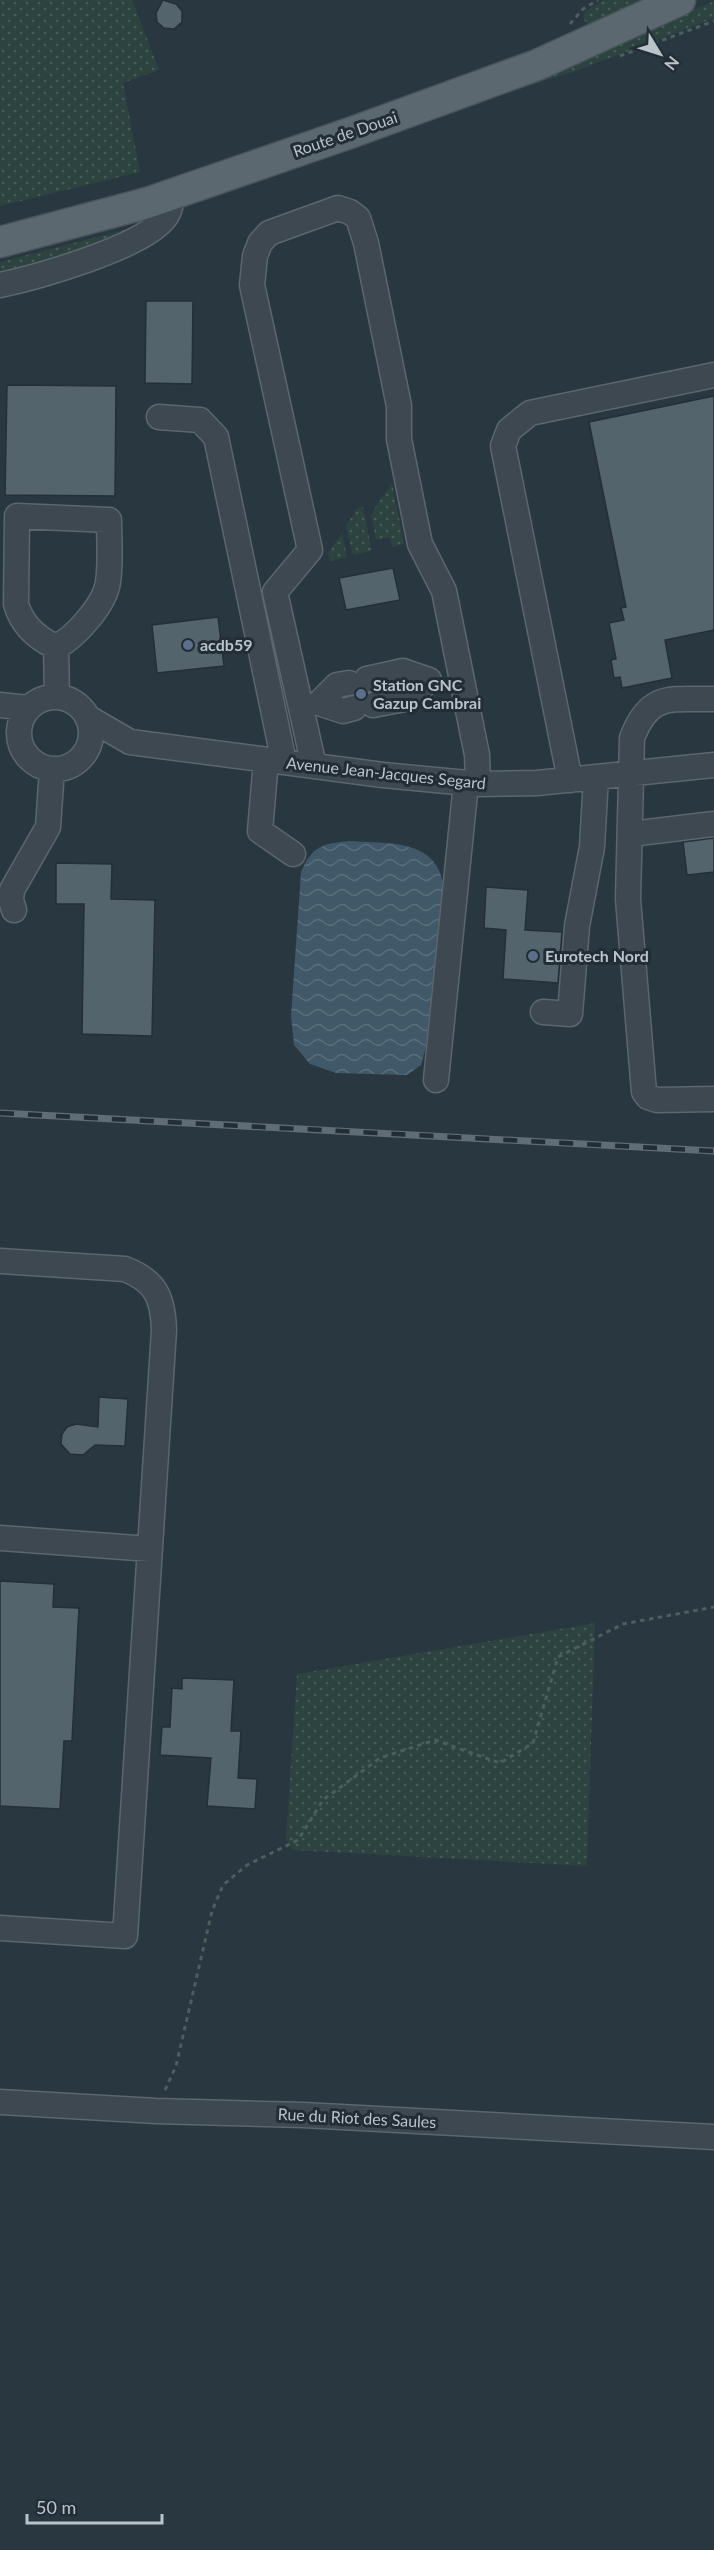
<svg xmlns="http://www.w3.org/2000/svg" width="714" height="2550" viewBox="0 0 714 2550" font-family="Lato,sans-serif">
  <defs>
    <pattern id="grass-dots" width="8" height="8" patternUnits="userSpaceOnUse" patternTransform="scale(1.5)"><rect width="8" height="8" fill="#2c4340"/><path d="M2 2h.1M6 6h.1" fill="none" stroke="#485c5a" stroke-width="1.8" stroke-linecap="round"/></pattern>
    <pattern id="water-waves" width="16" height="10" patternUnits="userSpaceOnUse" patternTransform="scale(1.5)"><rect width="16" height="10" fill="#405867"/><path d="M0 5q4-4 8 0t8 0" fill="none" stroke="#5a6e7b"/></pattern>
  </defs>
  <rect width="100%" height="100%" fill="#293740"/>
  <path fill="url(#grass-dots)" d="M0 0H132L159 70 123 83 140 172 0 206Z
    M604 0H651L589 26 584 20V12Z
    M714 1V18L576 71 485 99 205 199 209 194 629 36Z
    M143 225 124 236 0 276V262Z
    M392 483 404 544 392 547 390 537 376 540 371 514Z
    M363 507 372 551 353 555 346 526 357 509Z
    M342 533 347 557 330 561 328 553Z
    M595 1623 587 1866 292 1850 286 1838 297 1674Z"/>
  <path fill="url(#water-waves)" d="M350 841C386 844 435 838 443 883L426 1047 421 1065 407 1075 336 1073 310 1064 294 1045 291 1016 301 872C313 845 322 844 350 841Z"/>
  <path fill="#54646c" stroke="#242f37" stroke-width="1.5" d="M163 0 176 4 182 11V22L174 29 164 28 157 22 156 13Z
    M146 301H193L192 384 145 383Z
    M7 385 116 386 115 496 5 495Z
    M714 396V630L665 640 672 678 622 688 620 677 614 678 611 660 616 659 609 623 624 620 621 608 626 607 589 422Z
    M393 568 400 600 346 610 339 578Z
    M218 617 224 666 157 673 152 625Z
    M714 838V872L687 875 683 842Z
    M56 863 112 864 111 899 155 900 152 1036 82 1034 84 904H56Z
    M486 887 528 890 525 930 562 932 558 983 503 979 506 930 484 928Z
    M99 1397 128 1399 125 1446 95 1445 83 1455 70 1454 61 1444 62 1434 67 1427 76 1424 98 1427Z
    M0 1581 54 1584 53 1607 79 1608 72 1741H64L60 1809 0 1806Z
    M182 1678 234 1680 231 1731H241L238 1778 257 1779 255 1809 207 1806 211 1758 160 1755 162 1727H170L172 1688 182 1689Z"/>
  <g fill="none" stroke-linecap="round" stroke-linejoin="round">
    <path stroke="#3f4c55" stroke-width="24" stroke-dasharray="24 12" stroke-linecap="butt" d="M351 696 370 692"/>
    <defs>
      <path id="minor" d="M0 285C38 277 139 248 163 220 170 213 171 203 173 194
        M159 417 200 420 216 437 284 762
        M56 647C36 638 22 625 16 604L17 516 109 520C109 540 111 562 108 582 105 604 76 637 56 647L57 697
        M367 679 403 671 429 680 410 698 373 705
        M349 683 337 685 319 703 343 711 354 708
        M19 733a36 36 0 1 1 72 0a36 36 0 1 1-72 0Z
        M714 699C672 700 650 691 632 738L628 899 644 1092 648 1097 657 1100 714 1099
        M0 705 28 708
        M87 717 130 742 383 775 478 784 537 783 714 765
        M266 760 260 831 293 854
        M314 766 275 592 310 550 252 285 255 256 260 243 269 233 338 208 350 212 358 218 366 243 399 406V439L420 544 444 591 477 755 478 784
        M570 780 503 446 509 430 530 413 714 375
        M631 834 714 824
        M14 910 11 900 12 890 48 827 52 769
        M543 1012 570 1014 577 926 592 847 596 777
        M436 1080 466 783
        M0 1261 125 1269C156 1281 163 1298 164 1330L125 1936 0 1928
        M0 1538 150 1549
        M0 2102 156 2111 304 2115 714 2137"/>
      <path id="major" d="M0 242 147 203 350 133 537 65 680 0"/>
    </defs>
    <use href="#minor" stroke="#5b666d" stroke-width="27"/>
    <use href="#major" stroke="#4a545c" stroke-width="33"/>
    <path stroke="#4b5f5e" stroke-width="3" stroke-dasharray="4.5 4.5" stroke-linecap="butt" d="M570 24 583 9 598 0
      M620 56 714 21
      M165 2090 176 2066 212 1911 223 1885 247 1865 298 1840 323 1800 380 1758 435 1740 500 1763 533 1743 558 1657 623 1624 714 1607"/>
    <use href="#minor" stroke="#3d4850" stroke-width="24"/>
    <use href="#major" stroke="#5b6870" stroke-width="30"/>
    <defs>
      <path id="rail" d="M0 1113 714 1151"/>
    </defs>
    <use href="#rail" stroke="#5f6d76" stroke-width="7"/>
    <use href="#rail" stroke="#222d35" stroke-width="4.5" stroke-dasharray="14" stroke-linecap="butt"/>
  </g>
  <g fill="#5c6f8a" stroke="#222d35" stroke-width="2">
    <circle cx="188" cy="645" r="6"/>
    <circle cx="361" cy="694" r="6"/>
    <circle cx="533" cy="956" r="6"/>
  </g>
  <g text-anchor="middle" stroke-width="6" stroke-linejoin="round" paint-order="stroke">
    <g font-size="16" fill="#bac3ca" stroke="#222d35">
      <text transform="translate(345 134) rotate(-19)" y="6">Route de Douai</text>
      <text transform="translate(386 773) rotate(6)" y="6">Avenue Jean-Jacques Segard</text>
      <text transform="translate(357 2118) rotate(3)" y="6">Rue du Riot des Saules</text>
    </g>
    <g font-size="16" font-weight="bold" fill="#bac3ca" stroke="#222d35" text-anchor="start">
      <text x="200" y="651">acdb59</text>
      <text x="373" y="691">Station GNC<tspan x="373" dy="18">Gazup Cambrai</tspan></text>
      <text x="545" y="962">Eurotech Nord</text>
    </g>
  </g>
  <g transform="translate(660 54) rotate(128)" stroke="#222d35" stroke-width="4.5" paint-order="stroke">
  <path d="M0-4.5L10 22L0 15L-10 22Z" fill="#bac3ca"/>
  <text y="-9" font-size="16" font-weight="bold" text-anchor="middle" fill="#bac3ca">N</text>
  </g>
  <path d="M27 2514v9h135v-9" fill="none" stroke="#bac3ca" stroke-width="3"/>
  <text x="36" y="2514" font-size="18" fill="#bac3ca" stroke="#222d35" stroke-width="4.5" paint-order="stroke">50 m</text>
</svg>
